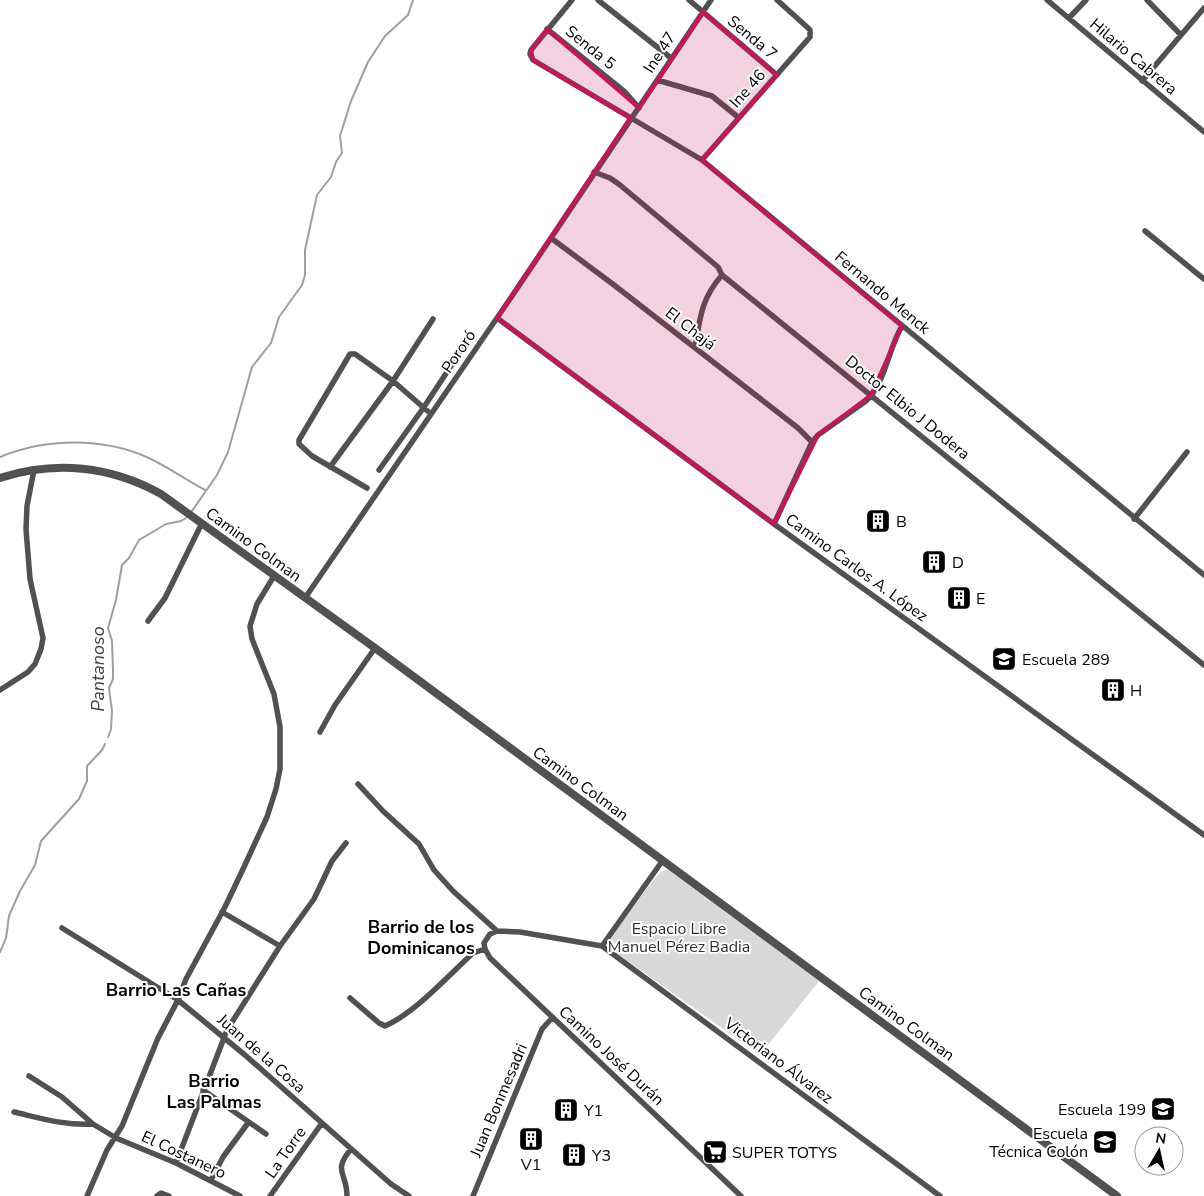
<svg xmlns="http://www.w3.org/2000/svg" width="1204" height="1196" viewBox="0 0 1204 1196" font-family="'Nunito Sans',sans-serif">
  <rect width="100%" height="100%" fill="#fff"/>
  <path fill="#d8d8d8" d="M667 869 819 981 760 1055 608 947 610 937 655 878 661 872Z"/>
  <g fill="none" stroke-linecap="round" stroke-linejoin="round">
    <path stroke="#9f9f9f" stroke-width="2" d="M0 457C46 438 103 437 149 458 168 467 186 480 205 490
      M192 511 217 475 228 452 252 367 271 343 279 317 302 285 305 275V250L317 195 331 177 336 162 342 153 340 136 351 101 368 62 385 36 408 15 413 0
      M108 737 111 729 112 711 109 688 113 679V670L112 641 108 628 116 600 122 565 129 558 139 540 166 524 181 521 186 518
      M0 952 6 938 9 916 20 891 35 865 41 841 79 799 87 781V766L102 750 105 744"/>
    <path stroke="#515151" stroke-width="5.5" d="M572 0 531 50 530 54 533 60 702 160 1204 575
      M598 0 671 58
      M689 0 777 75
      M1047 0 1204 132
      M1147 0 1181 35
      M1069 18 1086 0
      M547 29 625 92 639 108
      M657 80 712 96 739 118
      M1142 81 1204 8
      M702 160 810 37V30L807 27 777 0
      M594 172 610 178 620 185 718 267 722 275 1204 665
      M1145 231 1204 279
      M551 238 614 285 798 428 812 442
      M497 318 774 524 1204 835
      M695 348C700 318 701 299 722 275
      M330 467 393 381 433 319
      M379 470 424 407 466 343
      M367 488 312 456 299 444V440L350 354H355L393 381 431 414
      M1134 519 1187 452
      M774 524 812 442 818 435 866 401C886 382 888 349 902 326
      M305 598 510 299 711 0
      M148 621 165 598 202 523
      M0 690 28 672 35 664 41 649 43 638 30 579 26 529 27 506 34 470
      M320 732 335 705 375 648
      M358 784 383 811 419 844 434 870 453 891 497 931
      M222 912 280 946
      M62 928 178 1000 245 1055 391 1184 409 1196
      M602 946 663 860
      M350 998 379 1023 385 1026C415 1013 449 975 473 953L485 949
      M29 1076 62 1097 93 1124 116 1138 176 1163 240 1196
      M203 1090 266 1134
      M14 1112C40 1118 66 1126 93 1124
      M176 1163 227 1030 280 946 314 899 332 861 346 843
      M211 1180 223 1157 248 1123
      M87 1196 107 1150 122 1126 158 1038 178 1000 186 979 225 907 244 867 267 817 276 789 280 769V727L274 694 252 639 250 626 257 604 274 576
      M157 1196 161 1193 169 1196
      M270 1196 322 1123
      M347 1196C347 1172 332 1172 351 1149
      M473 1196 542 1029 552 1018
      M741 1196 490 958 485 949 484 943 490 934 497 931 520 932 602 946 940 1196"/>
    <path stroke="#515151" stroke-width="8" d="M0 478C55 460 111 466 161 494L375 648 1117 1196"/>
  </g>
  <path fill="#c2185b" fill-opacity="0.2" stroke="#c2185b" stroke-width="4" stroke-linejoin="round" d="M703 12 777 75 702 160 902 326 871 395 818 435 774 524 497 318 630 118 533 60 531 50 547 29 639 108Z"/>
  <defs>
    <symbol id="building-square" viewBox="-11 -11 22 22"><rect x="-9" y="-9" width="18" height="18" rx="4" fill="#000" stroke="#fff"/><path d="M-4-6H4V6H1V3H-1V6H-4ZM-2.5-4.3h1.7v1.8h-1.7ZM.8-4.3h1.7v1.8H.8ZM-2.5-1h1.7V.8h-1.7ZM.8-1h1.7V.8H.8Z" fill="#fff"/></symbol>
    <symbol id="school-square" viewBox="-11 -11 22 22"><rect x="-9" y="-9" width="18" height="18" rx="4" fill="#000" stroke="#fff"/><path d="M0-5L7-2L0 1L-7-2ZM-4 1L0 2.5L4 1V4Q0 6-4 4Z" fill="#fff"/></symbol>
    <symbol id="supermarket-square" viewBox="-11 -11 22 22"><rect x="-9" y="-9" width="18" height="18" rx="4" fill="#000" stroke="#fff"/><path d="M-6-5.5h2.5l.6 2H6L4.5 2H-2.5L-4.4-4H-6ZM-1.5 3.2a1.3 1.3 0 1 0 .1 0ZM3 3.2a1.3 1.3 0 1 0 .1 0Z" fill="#fff"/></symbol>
  </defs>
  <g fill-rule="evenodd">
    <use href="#building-square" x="864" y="507" width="28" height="28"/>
    <use href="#building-square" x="920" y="548" width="28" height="28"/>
    <use href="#building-square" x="945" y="584" width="28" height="28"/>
    <use href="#school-square" x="990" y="645" width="28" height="28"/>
    <use href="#building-square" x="1099" y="676" width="28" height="28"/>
    <use href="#school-square" x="1149" y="1095" width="28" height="28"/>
    <use href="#building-square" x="552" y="1096" width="28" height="28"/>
    <use href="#building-square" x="517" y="1125" width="28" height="28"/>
    <use href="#school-square" x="1091" y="1128" width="28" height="28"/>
    <use href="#supermarket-square" x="701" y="1138" width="28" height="28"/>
    <use href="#building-square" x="560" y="1141" width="28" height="28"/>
  </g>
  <g text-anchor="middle" stroke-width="4" stroke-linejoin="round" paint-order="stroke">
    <g font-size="16" fill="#000" stroke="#fff">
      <text transform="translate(753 37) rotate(40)" y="6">Senda 7</text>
      <text transform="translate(591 47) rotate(39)" y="6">Senda 5</text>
      <text transform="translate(659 52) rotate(-57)" y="6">Ine 47</text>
      <text transform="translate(1134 56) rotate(40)" y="6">Hilario Cabrera</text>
      <text transform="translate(747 88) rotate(-48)" y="6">Ine 46</text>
      <text transform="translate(883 292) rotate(40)" y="6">Fernando Menck</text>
      <text transform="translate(691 328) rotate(38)" y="6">El Chajá</text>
      <text transform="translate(458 351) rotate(-56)" y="6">Pororó</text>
      <text transform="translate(908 407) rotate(39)" y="6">Doctor Elbio J Dodera</text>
      <text transform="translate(254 544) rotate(36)" y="6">Camino Colman</text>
      <text transform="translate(857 567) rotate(36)" y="6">Camino Carlos A. López</text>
      <text transform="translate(581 783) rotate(36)" y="6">Camino Colman</text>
      <text transform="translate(907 1023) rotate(36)" y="6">Camino Colman</text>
      <text transform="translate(262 1053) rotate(41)" y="6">Juan de la Cosa</text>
      <text transform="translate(612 1055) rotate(43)" y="6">Camino José Durán</text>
      <text transform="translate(779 1060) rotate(37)" y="6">Victoriano Álvarez</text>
      <text transform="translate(498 1100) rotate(-67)" y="6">Juan Bonmesadri</text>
      <text transform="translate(285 1152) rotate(-55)" y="6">La Torre</text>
      <text transform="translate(184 1154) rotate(25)" y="6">El Costanero</text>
    </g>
    <g font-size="16" fill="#000" stroke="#fff" text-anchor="start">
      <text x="896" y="527">B</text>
      <text x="952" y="568">D</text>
      <text x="976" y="604">E</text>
      <text x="1022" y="665">Escuela 289</text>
      <text x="1130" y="696">H</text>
      <text x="1146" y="1115" text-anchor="end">Escuela 199</text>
      <text x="584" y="1116">Y1</text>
      <text x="1088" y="1139" text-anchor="end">Escuela<tspan x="1088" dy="18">Técnica Colón</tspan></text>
      <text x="732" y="1158">SUPER TOTYS</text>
      <text x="592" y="1161">Y3</text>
      <text x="531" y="1170" text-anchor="middle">V1</text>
    </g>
    <g font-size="16" fill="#2f2f2f" stroke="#fff">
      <text x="679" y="934">Espacio Libre<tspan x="679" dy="18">Manuel Pérez Badia</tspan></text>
    </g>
    <g font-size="18" font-style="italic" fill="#404040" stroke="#fff">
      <text transform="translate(98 669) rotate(-90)" y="6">Pantanoso</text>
    </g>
    <g font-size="18" font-weight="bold" fill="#000" stroke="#fff">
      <text x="421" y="933">Barrio de los<tspan x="421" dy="21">Dominicanos</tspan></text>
      <text x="176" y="996">Barrio Las Cañas</text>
      <text x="214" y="1087">Barrio<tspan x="214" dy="21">Las Palmas</tspan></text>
    </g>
  </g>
  <g transform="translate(1159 1151) rotate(9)"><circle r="24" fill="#ffffff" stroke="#999999"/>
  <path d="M0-4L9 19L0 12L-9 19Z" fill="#000000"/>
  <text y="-8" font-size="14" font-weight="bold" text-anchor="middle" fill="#000000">N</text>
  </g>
</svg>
